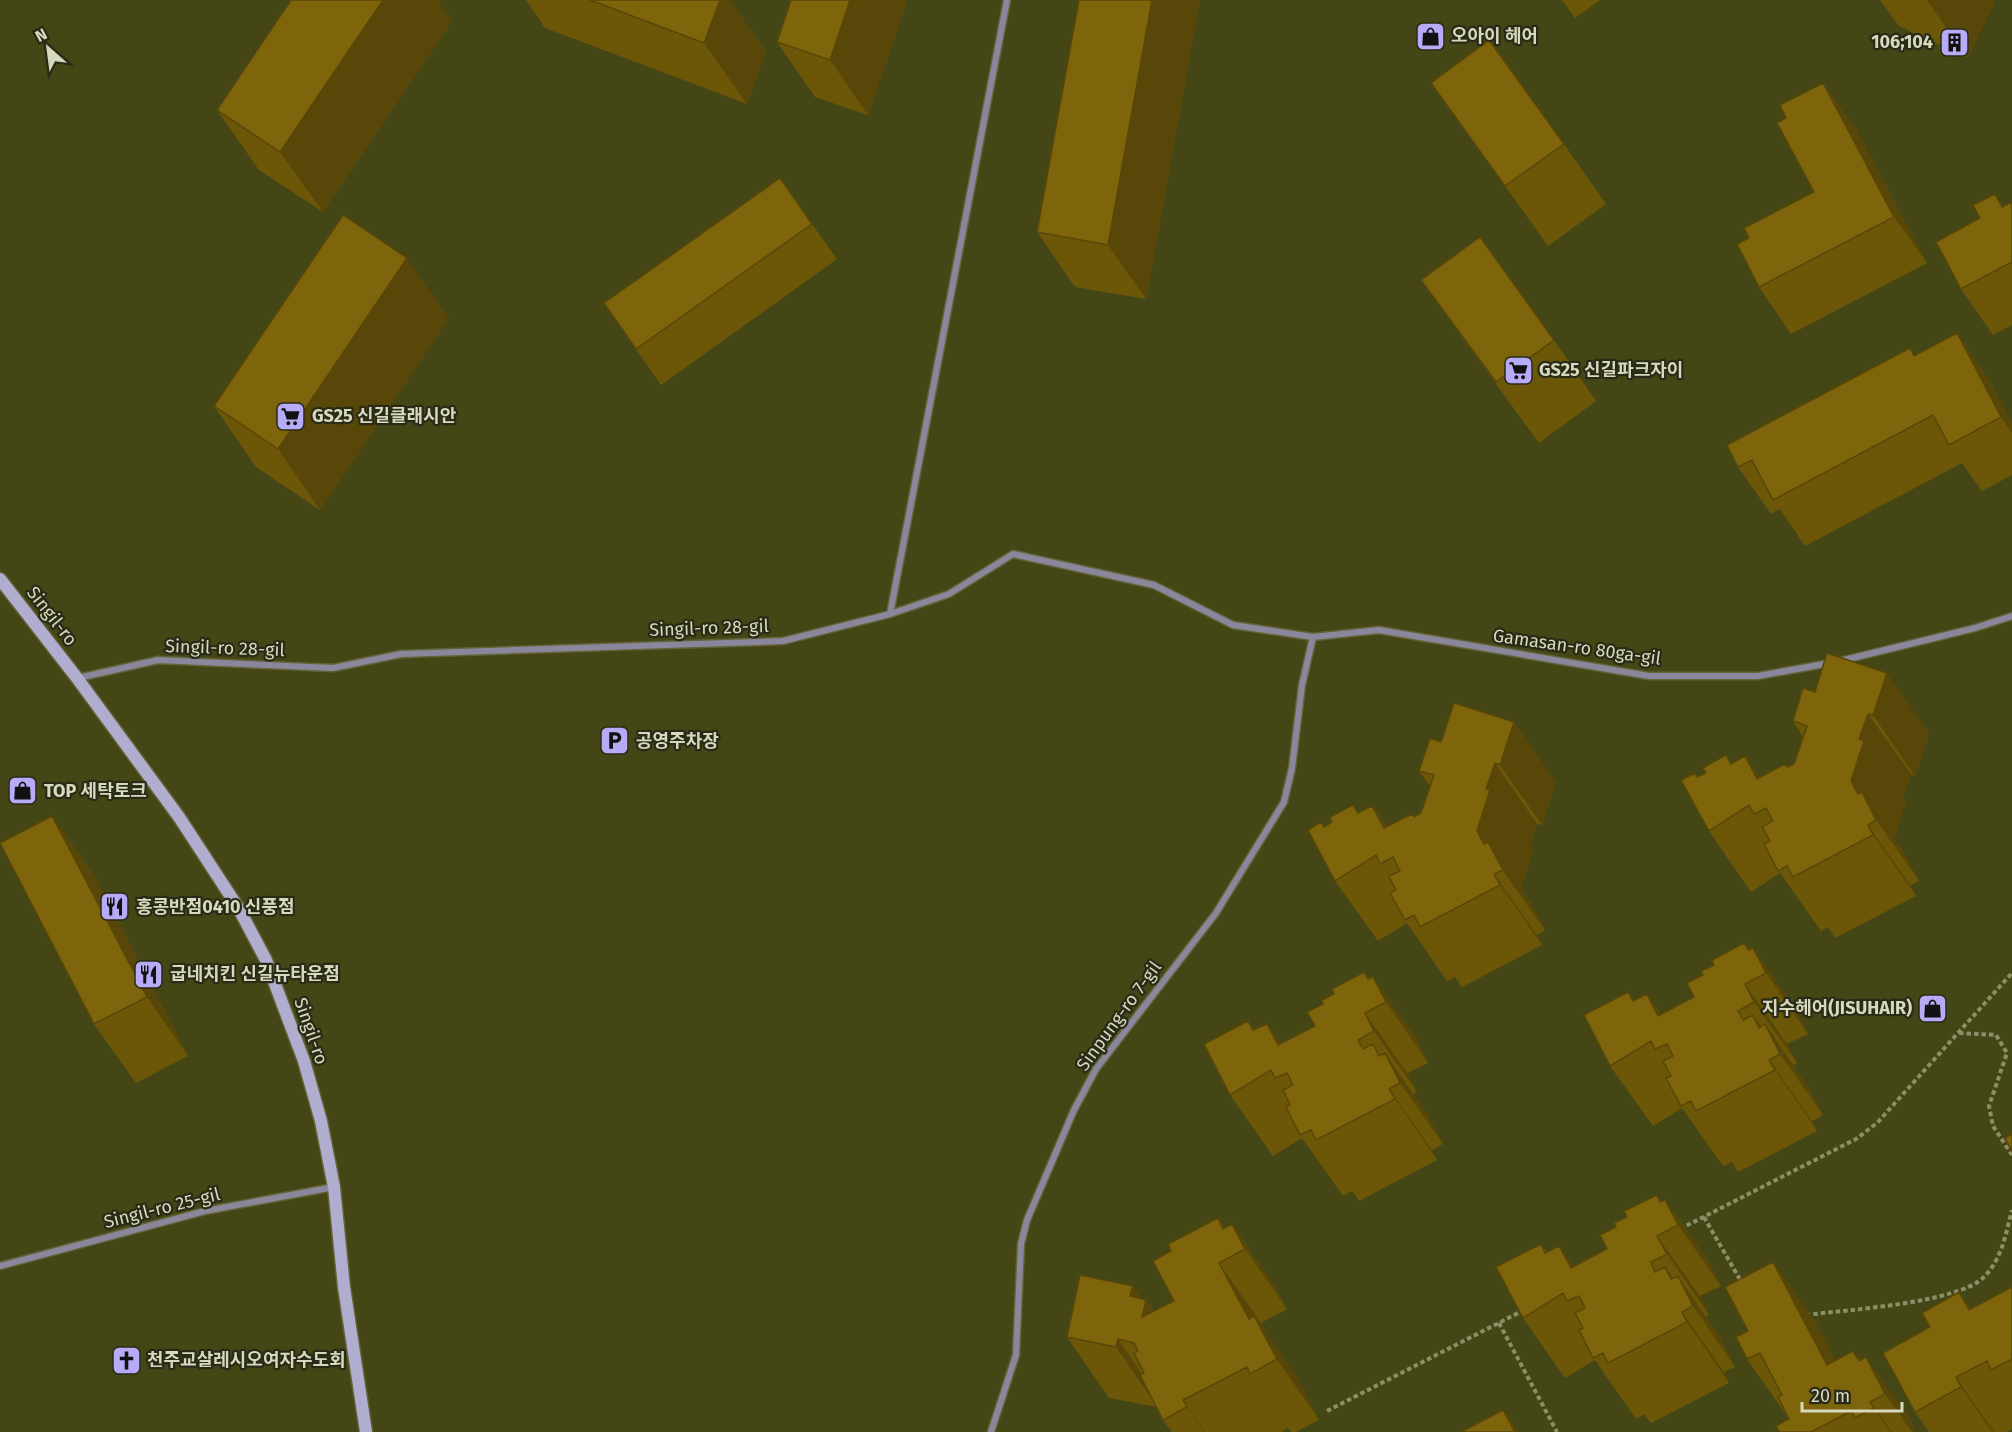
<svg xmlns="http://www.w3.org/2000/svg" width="2012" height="1432" viewBox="0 0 2012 1432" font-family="'Fira Sans','Noto Sans KR',sans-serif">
  <rect width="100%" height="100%" fill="#454616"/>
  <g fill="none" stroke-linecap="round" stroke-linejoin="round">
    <defs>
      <path id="street" d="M890 614 1007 0
        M1840 661 1975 628 2012 616
        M78 678 158 660 333 668 401 654 783 641 890 614 949 594 1013 554 1154 585 1233 625 1313 637 1379 630 1649 676H1758L1830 663
        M0 1266 205 1211 334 1187
        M991 1432 1016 1355 1021 1244 1027 1220 1074 1110 1096 1069 1216 913 1284 802 1292 768 1302 685 1313 637"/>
      <path id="secondary" d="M0 579 77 678 179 817 239 909 266 960 304 1061 321 1121 334 1187 344 1287 366 1432"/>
    </defs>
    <use href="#street" stroke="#626338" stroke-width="9"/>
    <use href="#secondary" stroke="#626338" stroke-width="15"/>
    <path stroke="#8c8e68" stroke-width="4" stroke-dasharray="4.5 3" stroke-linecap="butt" d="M1959 1033 1996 1035 2007 1053 1989 1106 1993 1126 2012 1155
      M1704 1217 1742 1283
      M1680 1229 1856 1139 1877 1123 2012 973
      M1806 1315C1845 1310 1959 1303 1984 1277 2002 1259 2006 1233 2012 1210
      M1499 1323 1557 1432
      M1327 1411 1524 1310"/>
    <use href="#street" stroke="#8a879c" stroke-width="6"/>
    <use href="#secondary" stroke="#b1adce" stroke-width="12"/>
  </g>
  <path fill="#6c5709" d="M526 0H730L766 51 747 104 545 28Z
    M791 0H907L868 115 815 97 777 42Z
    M1079 0H1200L1146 299 1075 287 1037 232Z
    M1562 0H1600L1575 18Z
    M1880 0H1996L1967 58 1899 26Z
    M452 21 323 212 259 170 217 110Z
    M1431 83 1564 144 1606 204 1548 246Z
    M1856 129 1927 263 1791 334 1759 287 1749 238 1814 192Z
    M1995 194 2003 207 2012 202V325L1993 335 1961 289Z
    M812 224 837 259 661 385 604 303Z
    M1421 280 1554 340 1596 401 1539 443 1464 340Z
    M449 318 320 510 256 467 214 406Z
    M1915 356 1989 380 2012 423V475L1982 491 1962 463 1805 546 1780 509 1771 514 1738 467Z
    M1815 692 1929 733 1915 776 1911 774 1903 796 1906 801 1894 839 1904 853 1919 881 1910 885 1916 896 1835 938 1828 927 1821 931 1780 873 1751 892 1709 831 1695 773 1698 777 1732 763 1760 777 1788 767 1794 764 1803 737 1793 721Z
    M1514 722 1556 783 1542 825 1537 824 1530 846 1533 851 1521 888 1531 903 1545 930 1537 935 1542 945 1462 987 1455 977 1447 981 1407 923 1378 941 1335 881 1321 822 1324 827 1359 813 1372 806 1387 827 1414 817 1421 813 1430 786 1419 771Z
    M52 816 94 875 188 1056 136 1083 94 1024Z
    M1744 943 1795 1008 1808 1034 1787 1044 1797 1063 1793 1065 1807 1085 1823 1115 1812 1121 1817 1131 1738 1172 1732 1162 1723 1166 1682 1108 1653 1126 1610 1066 1635 1001 1647 994 1661 1014 1694 997 1703 975 1714 965Z
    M1364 972 1416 1037 1428 1063 1407 1073 1417 1092 1413 1094 1427 1114 1443 1144 1432 1150 1437 1160 1359 1201 1352 1191 1343 1196 1302 1138 1273 1156 1230 1095 1248 1021 1254 1030 1281 1043 1315 1026 1323 1004 1334 994Z
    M1657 1195 1661 1202 1665 1200 1708 1260 1721 1286 1700 1296 1709 1315 1706 1317 1720 1337 1735 1367 1724 1372 1729 1383 1651 1423 1644 1414 1636 1419 1595 1360 1565 1378 1523 1318 1541 1244 1547 1252 1573 1266 1607 1249 1616 1227 1627 1217Z
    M1218 1218 1224 1228 1232 1224 1274 1285 1287 1309 1261 1323 1267 1335 1297 1377 1319 1420 1296 1432H1291L1288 1428 1281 1432H1172L1163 1420 1157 1407 1109 1398 1067 1337 1142 1299 1146 1300 1154 1311 1174 1301 1171 1251Z
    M2012 1287V1429L2006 1432H1929L1915 1412 1930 1327 1959 1292 1971 1309Z
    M1815 1321 1835 1360 1853 1351 1860 1360 1908 1416 1916 1432H1779L1789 1419 1747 1359Z"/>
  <path fill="#584708" d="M383 0H438L452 21 323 212 280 152Z
    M720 0H730L766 51 747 104 704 43Z
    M850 0H907L868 115 830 60Z
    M1152 0H1200L1146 299 1108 245Z
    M1927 0H1996L1967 58Z
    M1823 83 1856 129 1927 263 1894 217Z
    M407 258 449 318 320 510 278 449Z
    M1957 333 1989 380 2012 423V433L2001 417Z
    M1887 673 1929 733 1915 776 1873 715Z
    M1868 714 1911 774 1903 796 1906 801 1894 839 1904 853 1919 881 1858 794 1851 781 1859 739Z
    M1514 722 1556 783 1542 825 1500 765Z
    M1745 756 1788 817 1757 779Z
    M1495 763 1537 824 1530 846 1533 851 1521 888 1531 903 1545 930 1484 844 1477 831 1486 789Z
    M1372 806 1414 866 1384 828Z
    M52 816 94 875 188 1056 147 997Z
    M1868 825 1910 885 1916 896 1873 835Z
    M1494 874 1537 935 1542 945 1500 885Z
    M1753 948 1795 1008 1808 1034 1766 973Z
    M1373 977 1416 1037 1428 1063 1386 1002Z
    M1745 984 1787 1044 1797 1063 1754 1002Z
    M1647 994 1689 1055 1658 1016Z
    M1365 1013 1407 1073 1417 1092 1374 1031Z
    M1753 1015 1780 1054 1765 1024 1807 1085 1823 1115 1780 1054 1759 1028Z
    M1267 1024 1310 1084 1278 1045Z
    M1385 1053 1427 1114 1443 1144 1400 1083Z
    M1769 1060 1812 1121 1817 1131 1775 1070Z
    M1389 1089 1432 1150 1437 1160 1395 1099Z
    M1665 1200 1708 1260 1721 1286 1678 1225Z
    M1232 1224 1274 1285 1287 1309 1245 1249Z
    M1657 1236 1700 1296 1709 1315 1667 1254Z
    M1559 1246 1602 1306 1571 1268Z
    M1773 1262 1815 1321 1863 1413 1827 1365Z
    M1219 1263 1261 1323 1267 1335 1297 1377 1319 1420 1249 1319Z
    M1665 1267 1693 1306 1678 1276 1720 1337 1735 1367 1693 1306 1671 1279Z
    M1133 1286 1145 1304 1146 1300 1188 1360 1142 1317 1130 1296Z
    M1959 1292 2001 1352 1969 1310Z
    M1682 1312 1724 1372 1729 1383 1687 1322Z
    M1118 1339 1160 1400 1158 1408 1116 1347Z
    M1866 1357 1908 1416 1916 1432H1912L1885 1394Z
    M1956 1377 1994 1432H1992L1961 1387Z
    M1183 1400 1205 1432H1204L1187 1407Z
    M1870 1402 1892 1432H1890Z
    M1503 1410 1519 1432H1515Z"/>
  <path fill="#7e650b" stroke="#584708" stroke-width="1.5" d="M291 0H383L280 152 217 110Z
    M590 0H720L704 43Z
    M791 0H850L830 60 777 42Z
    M1079 0H1152L1108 245 1037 232Z
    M1489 40 1564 144 1505 186 1431 83Z
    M1823 83 1894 217 1759 287 1737 244 1749 238 1744 228 1814 192 1777 123 1786 118 1780 105Z
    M780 178 812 224 636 349 604 303Z
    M1995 194 2002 207 2012 202V262L1961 289 1936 242 1980 218 1973 205Z
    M343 215 407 258 278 449 214 406Z
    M1480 237 1554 340 1496 382 1421 280Z
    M1957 333 2001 417 1949 445 1933 415 1773 500 1752 460 1738 467 1727 445 1910 348 1914 356Z
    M1827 653 1887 673 1873 715 1868 714 1859 739 1864 741 1851 781 1858 794 1862 792 1876 820 1868 825 1873 835 1793 877 1787 866 1778 871 1764 844 1770 841 1762 827 1773 821 1766 808 1754 814 1749 805 1709 831 1681 780 1695 773 1697 777 1706 773 1703 768 1726 755 1731 764 1745 756 1757 779 1785 764 1787 767 1794 764 1807 726 1793 721 1803 688 1815 692Z
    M1454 703 1514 722 1500 765 1495 763 1486 789 1490 790 1477 831 1484 844 1488 842 1503 870 1494 874 1500 885 1420 927 1414 915 1405 920 1390 893 1396 890 1389 876 1400 871 1393 857 1380 864 1376 855 1335 881 1308 830 1321 822 1324 827 1332 822 1330 817 1353 805 1358 813 1372 806 1384 828 1412 814 1414 817 1421 813 1434 775 1419 771 1430 738 1441 742Z
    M52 816 147 997 94 1024 0 843Z
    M1744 943 1748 950 1753 948 1766 973 1745 984 1754 1002 1738 1011 1743 1020 1753 1015 1759 1028 1765 1024 1780 1054 1769 1060 1775 1070 1696 1111 1691 1101 1681 1106 1666 1078 1671 1076 1663 1061 1673 1056 1667 1044 1655 1049 1651 1041 1610 1066 1584 1015 1628 992 1633 1001 1647 994 1658 1016 1694 997 1687 983 1703 975 1701 971 1714 965 1712 960Z
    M1364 972 1368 979 1373 977 1386 1002 1365 1013 1374 1031 1358 1040 1363 1049 1373 1044 1379 1056 1385 1053 1400 1083 1389 1089 1395 1099 1316 1140 1311 1130 1300 1135 1286 1107 1290 1105 1283 1090 1293 1085 1287 1073 1275 1078 1271 1070 1230 1095 1204 1044 1248 1021 1253 1030 1267 1024 1278 1045 1315 1026 1307 1012 1323 1004 1322 1000 1334 994 1332 989Z
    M2012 1134V1152L2005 1138Z
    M1657 1195 1660 1202 1665 1200 1678 1225 1657 1236 1667 1254 1651 1262 1655 1272 1665 1267 1671 1279 1678 1276 1693 1306 1682 1312 1687 1322 1608 1363 1603 1353 1593 1358 1579 1330 1583 1328 1575 1313 1585 1308 1579 1296 1567 1301 1563 1293 1523 1318 1496 1267 1541 1244 1545 1253 1559 1246 1571 1268 1607 1249 1600 1235 1616 1227 1614 1223 1627 1217 1624 1211Z
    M1218 1218 1223 1229 1232 1224 1245 1249 1219 1263 1249 1319 1254 1316 1277 1359 1250 1374 1247 1367 1183 1400 1187 1407 1163 1420 1140 1375 1144 1373 1134 1353 1138 1351 1134 1343 1118 1339 1116 1347 1067 1337 1080 1275 1133 1286 1130 1296 1146 1300 1142 1317 1174 1301 1153 1261 1171 1251 1168 1244Z
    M1773 1262 1827 1365 1853 1351 1859 1361 1866 1357 1885 1394 1870 1402 1874 1408 1855 1418 1851 1411 1811 1432H1779L1776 1426 1789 1419 1778 1397 1782 1395 1760 1353 1747 1359 1736 1337 1748 1331 1725 1287Z
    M2012 1287V1359L1991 1370 1987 1361 1956 1377 1961 1387 1915 1412 1883 1353 1930 1327 1922 1313 1959 1292 1969 1310Z
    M1503 1410 1515 1432H1461Z"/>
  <defs>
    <symbol id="shop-square" viewBox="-11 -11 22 22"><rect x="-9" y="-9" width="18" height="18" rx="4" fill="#b7abf8" stroke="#2a2b17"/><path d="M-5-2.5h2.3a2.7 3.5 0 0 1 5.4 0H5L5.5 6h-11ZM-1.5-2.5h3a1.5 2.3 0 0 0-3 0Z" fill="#111"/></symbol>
    <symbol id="building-square" viewBox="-11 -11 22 22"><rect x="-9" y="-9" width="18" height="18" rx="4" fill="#b7abf8" stroke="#2a2b17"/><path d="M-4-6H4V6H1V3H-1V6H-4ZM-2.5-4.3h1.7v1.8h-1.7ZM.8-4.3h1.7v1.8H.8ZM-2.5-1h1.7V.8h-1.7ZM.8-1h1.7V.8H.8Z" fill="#111"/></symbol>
    <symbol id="supermarket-square" viewBox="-11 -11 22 22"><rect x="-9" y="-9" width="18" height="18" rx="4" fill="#b7abf8" stroke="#2a2b17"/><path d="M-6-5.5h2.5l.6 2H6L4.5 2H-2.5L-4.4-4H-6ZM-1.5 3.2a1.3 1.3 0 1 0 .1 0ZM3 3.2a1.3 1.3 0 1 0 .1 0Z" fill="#111"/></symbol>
    <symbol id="parking-square" viewBox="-11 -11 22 22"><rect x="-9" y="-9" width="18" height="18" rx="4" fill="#b7abf8" stroke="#2a2b17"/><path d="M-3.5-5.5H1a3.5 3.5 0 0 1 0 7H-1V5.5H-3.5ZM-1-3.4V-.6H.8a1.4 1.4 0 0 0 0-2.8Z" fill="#111"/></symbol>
    <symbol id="restaurant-square" viewBox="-11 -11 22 22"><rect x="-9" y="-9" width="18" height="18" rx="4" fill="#b7abf8" stroke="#2a2b17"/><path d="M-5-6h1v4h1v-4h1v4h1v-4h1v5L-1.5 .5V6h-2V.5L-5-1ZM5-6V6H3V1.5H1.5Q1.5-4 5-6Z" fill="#111"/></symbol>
    <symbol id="church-square" viewBox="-11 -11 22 22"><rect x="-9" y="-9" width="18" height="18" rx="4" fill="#b7abf8" stroke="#2a2b17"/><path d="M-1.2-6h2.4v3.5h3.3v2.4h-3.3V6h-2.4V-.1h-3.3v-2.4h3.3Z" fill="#111"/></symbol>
  </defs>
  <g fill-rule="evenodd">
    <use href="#shop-square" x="1414" y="20" width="33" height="33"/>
    <use href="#building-square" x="1938" y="26" width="33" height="33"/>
    <use href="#supermarket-square" x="1502" y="354" width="33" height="33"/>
    <use href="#supermarket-square" x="274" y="400" width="33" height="33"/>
    <use href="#parking-square" x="598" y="724" width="33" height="33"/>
    <use href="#shop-square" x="6" y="774" width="33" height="33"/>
    <use href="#restaurant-square" x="98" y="890" width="33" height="33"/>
    <use href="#restaurant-square" x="132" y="958" width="33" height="33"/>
    <use href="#shop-square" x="1916" y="992" width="33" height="33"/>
    <use href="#church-square" x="110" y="1344" width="33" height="33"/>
  </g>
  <g text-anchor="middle" stroke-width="4.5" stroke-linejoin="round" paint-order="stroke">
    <g font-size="18" font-weight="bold" fill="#d7d9bf" stroke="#2a2b17" text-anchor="start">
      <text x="1451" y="42">오아이 헤어</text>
      <text x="1933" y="48" text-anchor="end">106;104</text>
      <text x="1539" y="376">GS25 신길파크자이</text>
      <text x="312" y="422">GS25 신길클래시안</text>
      <text x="636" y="747">공영주차장</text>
      <text x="44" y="797">TOP 세탁토크</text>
      <text x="136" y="913">홍콩반점0410 신풍점</text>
      <text x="170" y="980">굽네치킨 신길뉴타운점</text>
      <text x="1912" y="1014" text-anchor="end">지수헤어(JISUHAIR)</text>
      <text x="147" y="1366">천주교살레시오여자수도회</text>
    </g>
    <g font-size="18" fill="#d7d9bf" stroke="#2a2b17">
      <text transform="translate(52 616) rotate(52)" y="6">Singil-ro</text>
      <text transform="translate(709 628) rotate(-2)" y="6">Singil-ro 28-gil</text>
      <text transform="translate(1577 647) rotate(8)" y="6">Gamasan-ro 80ga-gil</text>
      <text transform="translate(225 648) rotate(2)" y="6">Singil-ro 28-gil</text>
      <text transform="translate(1119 1016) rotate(-54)" y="6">Sinpung-ro 7-gil</text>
      <text transform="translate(311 1031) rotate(71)" y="6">Singil-ro</text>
      <text transform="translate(162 1208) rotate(-14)" y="6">Singil-ro 25-gil</text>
    </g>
  </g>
  <g transform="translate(48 48) rotate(332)" stroke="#2a2b17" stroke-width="4.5" paint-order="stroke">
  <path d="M0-4.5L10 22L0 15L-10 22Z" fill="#d7d9bf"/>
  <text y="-9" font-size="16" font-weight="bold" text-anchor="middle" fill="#d7d9bf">N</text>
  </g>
  <path d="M1802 1402v9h100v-9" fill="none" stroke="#d7d9bf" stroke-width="3"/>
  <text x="1811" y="1402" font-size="18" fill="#d7d9bf" stroke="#2a2b17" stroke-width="4.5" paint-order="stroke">20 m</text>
</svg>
